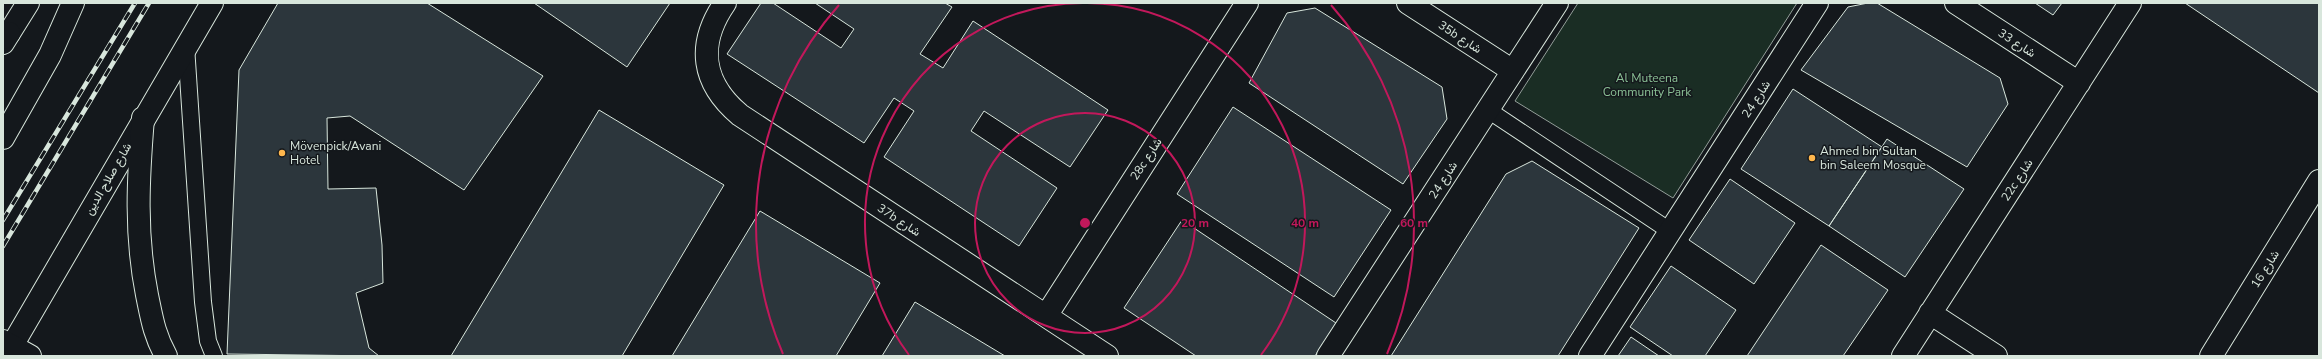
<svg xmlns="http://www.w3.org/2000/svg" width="2322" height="359" viewBox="0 0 2322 359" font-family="'Nunito Sans',Vazirmatn,sans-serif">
  <rect width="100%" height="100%" fill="#14181c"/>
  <path fill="#1a2d24" stroke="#939e99" d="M1578 3H1797L1673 198 1515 101Z"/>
  <path fill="#2c363c" stroke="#d8e6dc" d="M278 3H427L543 76 464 190 350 116 327 118 328 189 376 188 382 245 383 283 356 293 369 348 379 356 227 354 239 70Z
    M534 3H670L627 67Z
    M761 3H773L841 48 854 29 815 3H945L952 7 920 54 943 68 973 21 1108 110 1070 167 984 111 971 131 1057 188 1019 246 884 157 914 111 894 98 864 143 727 54Z
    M1868 3H1877L2000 78 2008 104 1967 167 1801 70 1848 7Z
    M2035 3H2062L2053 15Z
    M2185 3H2319V93Z
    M1315 8 1442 87 1447 119 1403 184 1249 83 1287 13Z
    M1793 89 1882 147 1829 226 1741 169Z
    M1233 107 1391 210 1334 297 1177 194Z
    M599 110 724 185 622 356H451Z
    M1887 139 1964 189 1905 277 1829 226Z
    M1532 161 1639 228 1558 356H1391L1506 174Z
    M1730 179 1795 223 1754 284 1689 240Z
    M760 211 880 283 836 356H672Z
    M1182 220 1336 323 1315 356H1196L1124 308Z
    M1821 245 1888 290 1843 356H1747Z
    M1671 266 1736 310 1705 356H1673L1630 327Z
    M915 302 1005 356H882Z
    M1631 337 1659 356H1618Z"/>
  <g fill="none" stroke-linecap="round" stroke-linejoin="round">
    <defs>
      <path id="lane" d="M186 46 203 302 208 341 214 356
        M1488 110 1670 231"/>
      <path id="street" d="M725 3C696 45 702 83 740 115L1107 356
        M1408 3 1513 71
        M1956 3 2079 83
        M1930 313 1996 356
        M1046 316 1247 3
        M1328 356 1557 3
        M1590 356 1817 3
        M1903 356 2130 3
        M2211 356 2319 181"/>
      <path id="secondary" d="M3 43 28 3
        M6 356 212 3"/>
      <path id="primary" d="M3 38 9 33
        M143 118C138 179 135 234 147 295 152 319 154 334 166 356
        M3 138 50 55 73 3
        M3 341 30 356"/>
    </defs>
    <use href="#lane" stroke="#d8e6dc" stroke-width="18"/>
    <use href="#street" stroke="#d8e6dc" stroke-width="24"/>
    <use href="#secondary" stroke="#d8e6dc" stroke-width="24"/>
    <use href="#primary" stroke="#d8e6dc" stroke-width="24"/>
    <use href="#lane" stroke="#14181c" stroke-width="16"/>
    <use href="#street" stroke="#14181c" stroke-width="22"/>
    <use href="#secondary" stroke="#14181c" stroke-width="22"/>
    <use href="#primary" stroke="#14181c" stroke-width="22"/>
    <defs>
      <path id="rail" d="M3 220 135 3
        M3 246 149 3"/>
    </defs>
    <use href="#rail" stroke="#d8e6dc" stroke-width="4.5"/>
    <use href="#rail" stroke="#14181c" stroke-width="3" stroke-dasharray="9" stroke-linecap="butt"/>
  </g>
  <g fill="none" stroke="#c2185b" stroke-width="2">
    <circle cx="1085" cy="223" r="110"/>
    <path d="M909 355A220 220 0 0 1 1083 3M1087 3A220 220 0 0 1 1261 355"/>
    <path d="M783 354A329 329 0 0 1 839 5M1331 5A329 329 0 0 1 1387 354"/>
  </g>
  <g fill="#ffb74d" stroke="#14181c" stroke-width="1.5">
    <circle cx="282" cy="153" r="4"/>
    <circle cx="1812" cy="158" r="4"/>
  </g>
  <g text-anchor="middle" stroke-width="3" stroke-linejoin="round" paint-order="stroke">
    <g font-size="12" fill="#d8e6dc" stroke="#14181c">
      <text transform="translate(1460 37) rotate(33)" y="4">35b شارع</text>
      <text transform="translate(2017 43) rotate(33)" y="4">شارع 33</text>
      <text transform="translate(1756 99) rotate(-57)" y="4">شارع 24</text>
      <text transform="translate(1146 159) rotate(-57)" y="4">28c شارع</text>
      <text transform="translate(108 179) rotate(-60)" y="4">شارع صلاح الدين</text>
      <text transform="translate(1443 180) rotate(-57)" y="4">شارع 24</text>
      <text transform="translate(2017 180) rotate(-57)" y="4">22c شارع</text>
      <text transform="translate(899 220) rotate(33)" y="4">37b شارع</text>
      <text transform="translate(2265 269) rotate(-58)" y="4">شارع 16</text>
    </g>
    <g font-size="12" fill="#8ac095" stroke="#14181c">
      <text x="1647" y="82">Al Muteena<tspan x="1647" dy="14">Community Park</tspan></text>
    </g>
    <g font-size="12" fill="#d8e6dc" stroke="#14181c" text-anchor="start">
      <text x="290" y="150">Mövenpick/Avani<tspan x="290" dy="14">Hotel</tspan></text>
      <text x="1820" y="155">Ahmed bin Sultan<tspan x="1820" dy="14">bin Saleem Mosque</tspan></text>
    </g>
  </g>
  <circle cx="1085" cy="223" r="6" fill="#c2185b" stroke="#14181c" stroke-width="2"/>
  <g font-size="12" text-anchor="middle" font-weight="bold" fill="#c2185b" stroke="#14181c" stroke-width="3" stroke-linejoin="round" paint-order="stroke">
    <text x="1195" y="227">20 m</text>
    <text x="1305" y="227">40 m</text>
    <text x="1414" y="227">60 m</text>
  </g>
  <rect width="2322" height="359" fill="none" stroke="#d8e6dc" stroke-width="8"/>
</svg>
